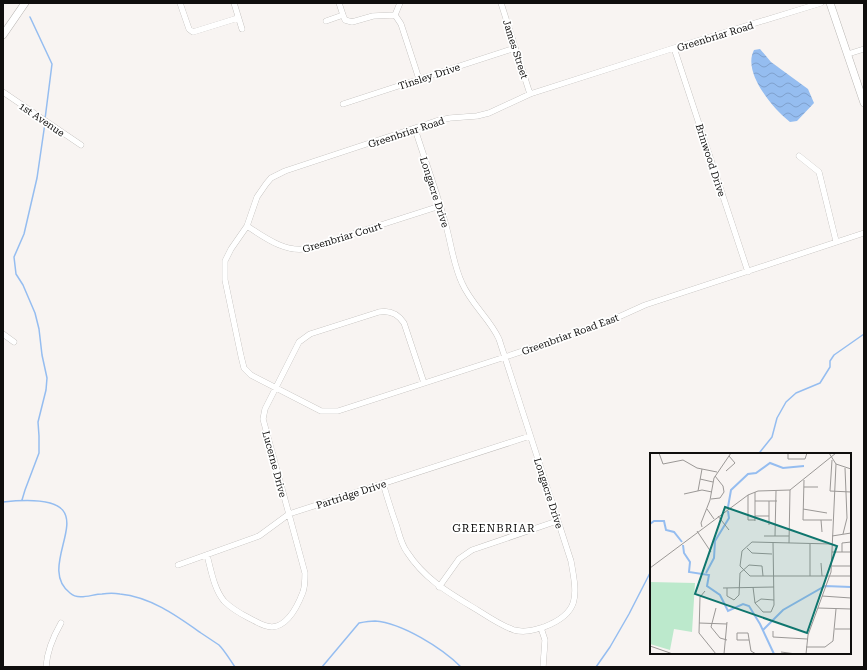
<svg xmlns="http://www.w3.org/2000/svg" width="867" height="670" viewBox="0 0 867 670" font-family="'Roboto Serif',serif">
  <defs>
    <pattern id="water-waves" width="16" height="10" patternUnits="userSpaceOnUse"><rect width="16" height="10" fill="#95bdf0"/><path d="M0 5q4-4 8 0t8 0" fill="none" stroke="#7fa1cd"/></pattern>
  </defs>
  <rect width="100%" height="100%" fill="#f8f4f2"/>
  <path fill="url(#water-waves)" d="M760 49 771 62 808 89 814 103 797 121 790 122C773 109 742 72 754 50Z"/>
  <g fill="none" stroke-linecap="round" stroke-linejoin="round">
    <path stroke="#95bdf0" stroke-width="1.5" d="M30 17 52 64 45 119
      M757 454 760 452 772 437 777 418 786 402 796 393 820 383 830 367V361L834 355 864 334
      M22 500 25 490 39 453V436L38 422 46 390 47 378 42 355 39 329 35 313 23 285 16 274 14 257 24 234 37 178 45 123
      M3 502C123 489 29 562 70 593 79 601 92 594 102 594 108 593 115 593 120 594 151 597 177 616 201 633 207 637 213 641 219 645 225 651 230 660 235 667
      M322 667 359 623C364 622 370 621 375 621 402 623 442 648 461 667
      M596 667 610 647 629 614 651 571"/>
    <defs>
      <path id="minor" d="M180 3 189 29 193 32 238 18
        M234 3 242 29
        M339 3 343 15
        M501 3 530 94
        M821 3 674 48 530 94 489 113 477 116 450 118 436 121 285 171 271 178 266 184 257 197 247 226 231 249 225 261V280L241 356 244 368 251 375 321 411H338L505 357 603 324 645 305 864 233
        M395 15 401 24 419 79
        M395 15 400 3
        M326 21 343 15 345 20 352 22 373 16 395 15
        M674 48 748 272
        M848 54 864 49
        M3 92 81 145
        M343 104 515 48
        M799 156 819 172 836 241
        M247 226C265 238 287 254 309 248L440 206
        M3 334 14 342
        M383 483C387 497 391 510 396 524 399 533 401 544 407 552 426 581 451 594 479 611 490 618 502 626 514 630 525 633 534 630 544 627 581 613 577 595 571 561L499 339C490 319 471 304 462 283 453 264 451 242 445 222 436 190 425 160 415 129
        M207 555C211 570 214 589 224 601 231 608 241 614 249 618 257 622 264 627 272 627 288 626 298 605 303 592 305 586 305 579 305 573L263 419 265 409 299 342 310 334 379 312C390 310 398 314 404 323L424 383
        M178 565 259 536 289 514 530 436
        M439 587 459 559 472 550 557 521
        M541 628 545 640 543 667
        M46 667C47 651 53 637 61 623"/>
      <path id="tertiary" d="M830 3 864 103
        M3 35 25 3"/>
    </defs>
    <use href="#minor" stroke="#b4b1ae" stroke-width="6"/>
    <use href="#tertiary" stroke="#b4b1ae" stroke-width="8"/>
    <use href="#minor" stroke="#fff" stroke-width="5.5"/>
    <use href="#tertiary" stroke="#fff" stroke-width="7"/>
  </g>
  <g text-anchor="middle" stroke-width="3.5" stroke-linejoin="round" paint-order="stroke">
    <g font-size="10" fill="#0f0e0d" stroke="#fff">
      <text transform="translate(715 36) rotate(-17)" y="4">Greenbriar Road</text>
      <text transform="translate(516 49) rotate(72)" y="4">James Street</text>
      <text transform="translate(429 76) rotate(-18)" y="4">Tinsley Drive</text>
      <text transform="translate(42 119) rotate(34)" y="4">1st Avenue</text>
      <text transform="translate(406 132) rotate(-18)" y="4">Greenbriar Road</text>
      <text transform="translate(711 160) rotate(72)" y="4">Brinwood Drive</text>
      <text transform="translate(435 192) rotate(72)" y="4">Longacre Drive</text>
      <text transform="translate(342 237) rotate(-17)" y="4">Greenbriar Court</text>
      <text transform="translate(570 334) rotate(-20)" y="4">Greenbriar Road East</text>
      <text transform="translate(275 464) rotate(75)" y="4">Lucerne Drive</text>
      <text transform="translate(549 493) rotate(72)" y="4">Longacre Drive</text>
      <text transform="translate(351 494) rotate(-18)" y="4">Partridge Drive</text>
    </g>
    <g font-size="11" letter-spacing="1" fill="#0f0e0d" stroke="#fff">
      <text x="494" y="532">GREENBRIAR</text>
    </g>
  </g>
  <g transform="translate(650 453)">
    <rect width="201" height="201" fill="#f8f4f2"/>
    <path d="M0 129 45 130 42 179 24 176 20 197 0 191Z" fill="#bce9cc"/>
    <path fill="none" stroke="#95bdf0" stroke-width="2" d="M78 54 81 37 98 21 106 20 120 10 133 15 154 13M0 71 4 68H14L16 77 24 79 32 89M33 92 34 100 40 109 39 119 59 122 57 133 70 142 78 158 93 151 99 153 110 171 124 201M56 120 64 105 65 88 79 65 78 58M113 177 133 157 175 133 201 134"/>
    <path fill="none" stroke="#9b9896" stroke-width="1" d="M9 0 13 11 33 7 47 15 67 19M138 0V6H155L157 0M179 0 186 11 201 16M182 7 180 38 201 39M76 18 85 10 79 3M50 26 63 29M154 27 153 67H182M154 34H168M48 38 52 16M34 41 52 37 62 39M98 42V67H105M61 46 70 45 74 39 73 33 65 23M105 48H127M57 56 64 66M153 56 177 60M68 63 79 77M105 63H119M171 67 172 79M105 68V39M119 72V48M52 74 51 70 60 47 64 25 81 0M47 78 61 99M193 81 197 65 195 15M114 83H139M125 83 126 38M182 83 201 80M139 90 140 37M182 91 102 89 92 98 90 113 100 123H201M97 95 102 100 122 101M182 99H201M192 99V90L201 89M171 110 172 123M182 113H201M0 115 98 42 108 38 140 37 186 0M160 123V91M103 134 105 150 113 159H121L124 152 123 89M73 135 124 134M77 135V143L84 147 89 142 90 120 99 112 112 113 113 123M55 138 50 144 49 180 66 201M172 143 201 145M105 150 111 146 124 147M66 155 61 174 70 185 77 187M168 155 201 156M49 170 77 171M185 176H201M123 178V184L157 186M99 187H87V180H98L101 198 106 201M0 193 23 201M156 194H175L183 188 186 156M131 199 146 201M74 201 77 169M156 201 158 182 181 119 186 11"/>
    <path fill="#0f766e" fill-opacity="0.15" stroke="#0f766e" stroke-width="2" d="M75 54 187 93 157 180 45 141Z"/>
    <rect width="201" height="201" fill="none" stroke="#0f0e0d" stroke-width="2"/>
  </g>
  <rect width="867" height="670" fill="none" stroke="#0f0e0d" stroke-width="8"/>
</svg>
